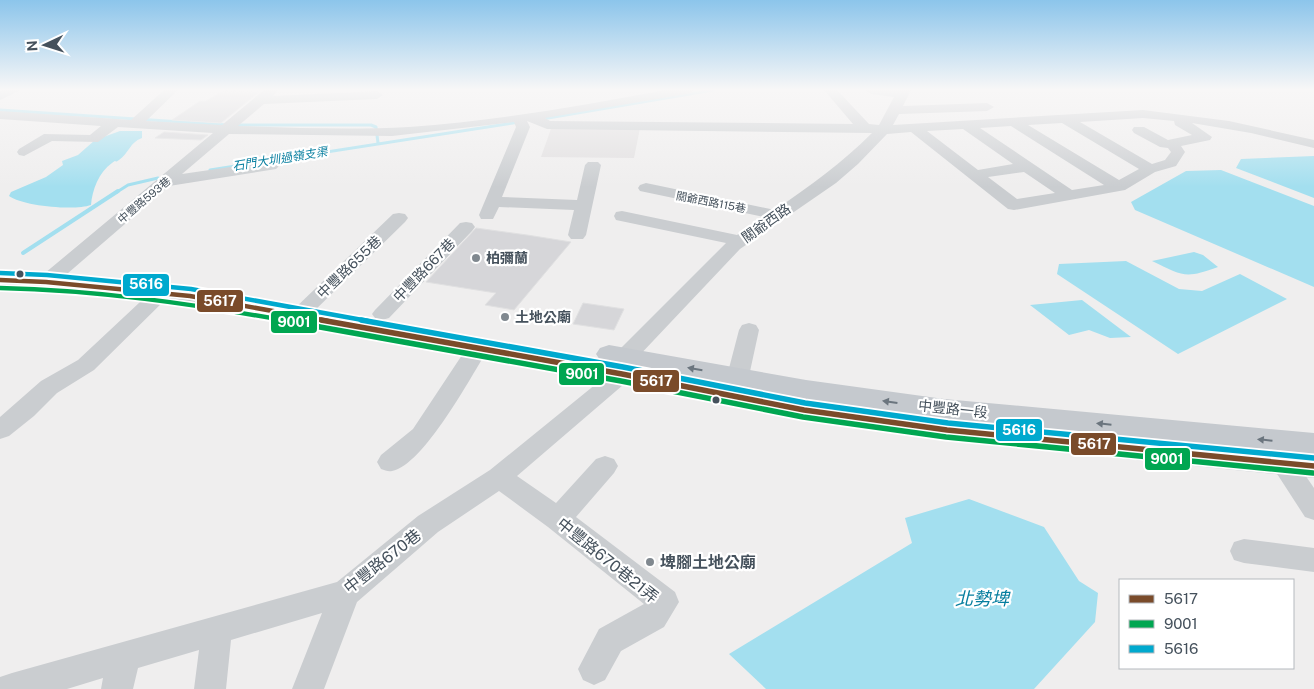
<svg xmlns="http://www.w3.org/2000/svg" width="1314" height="689" viewBox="0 0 1314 689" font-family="'Public Sans','Noto Sans TC',sans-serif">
  <rect width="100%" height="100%" fill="#efeeee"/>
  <path fill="#e1dfe0" d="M552 126 640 128 634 158 541 157Z"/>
  <path fill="#a3dfef" d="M120 131H142V138C130 142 129 153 119 160 113 164 118 158 112 163 99 172 92 190 91 205 74 211 23 206 9 196L11 192 46 177 63 165 62 161 78 155 95 140Z
    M1314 156V198L1236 168 1241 159Z
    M1221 170 1314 206V287L1135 210 1131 202 1186 171Z
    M1194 252 1203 255 1218 267C1185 279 1183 276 1152 261Z
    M1126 261 1179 289 1202 291 1240 274 1287 299 1178 354 1057 274 1059 264Z
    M1082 300 1131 337 1110 338 1089 330 1069 335 1030 305Z
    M969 499 1044 527 1079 581 1098 593 1095 622 1034 689H766L729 654 912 543 905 518Z"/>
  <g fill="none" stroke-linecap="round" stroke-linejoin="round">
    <path stroke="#a3dfef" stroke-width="3" d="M0 110 227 125
      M542 119 713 90
      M235 125H371L376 127 378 143
      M210 170 519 122
      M117 192 128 185 158 178"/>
    <path stroke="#a3dfef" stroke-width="4" d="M23 253 118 191"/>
  </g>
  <path fill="#d6d6d9" stroke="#e0e0e1" d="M223 91 259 92 221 123 172 120 200 101H206Z
    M164 132 208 135 201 140 155 138Z
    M476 228 527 235 571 242 514 310 485 305 496 293 426 282Z
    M583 303 624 309 614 330 573 324Z"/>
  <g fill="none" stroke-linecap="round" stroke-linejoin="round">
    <path fill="#cacdd0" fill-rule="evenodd" d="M3 90H21L0 100V91Z
      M164 90H178L146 121 222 125 264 90H278L273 96 377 91 383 95 377 99 264 104 238 126C295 128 353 130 409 127 495 121 581 106 665 90H693L692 93 545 118 550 121 853 124 824 90H837L869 124 879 125 894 97 871 94 865 90H911L903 106 987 103 994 107 987 111 899 114 893 125 1143 110 1229 121 1314 140V148L1251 133 1192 123 1212 137 1210 140 1181 146 1185 152 1176 166 1155 172 1125 190 1014 210 1008 209 911 132 887 134 858 164 836 183 740 249 636 359 630 379 517 476 556 503 596 459 605 456 614 459 618 466 614 473 576 517 675 592 679 602 664 627 621 651 605 680 594 685 583 680 578 669 599 629 644 604 548 527 499 491 438 532 357 602 324 689H292L322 613 231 640 226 689H194L199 650 138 668 133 689H101L103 678 67 689H0V677L12 673 337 582 418 516 490 470 612 371 617 352 726 243 616 220 614 216 616 212 622 211 737 235 764 217 640 191 638 188 640 185 646 183 775 210C810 186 842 163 872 133L547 129 527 121 530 127 502 197 577 200 585 165 588 162H598L601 165 586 235 583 239H571L568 235 574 210 499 207 493 219H481L479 215 516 127 514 122 392 136 229 134 182 174 271 161 279 166 276 169 169 186 53 286H39L36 282 39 278 213 133 118 127 98 142 52 141 24 156 19 155 17 152 19 149 44 134 90 135 101 126 0 119V111L131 120ZM1143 118 1174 121 1175 125 1192 135 1168 140 1144 127H1134L1132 130 1134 133 1160 147 1168 148 1171 152 1165 160 1152 164 1080 122ZM1062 123 1139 169 1119 180 1028 125ZM1011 126 1104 185 1072 190 980 128ZM963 129 1013 164 978 170 927 131ZM1024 172 1055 193 1017 199 988 177Z
      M399 213 405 214 408 218 405 222 306 319 299 321 292 319 289 315 292 311 393 214Z
      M466 222 472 223 475 227 472 231 389 318 382 320 375 318 372 314 375 310 460 223Z
      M162 286 169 288 172 292 169 296 94 370 57 393 34 416 9 436 0 439V417L41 381 78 360 155 288Z
      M749 323 756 325 759 330 749 376 746 381 738 384 730 381 727 376 739 330 742 325Z
      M478 341 486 343 489 348C471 376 424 465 392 471 388 472 385 470 381 469L377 462 381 455 413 429 470 343Z
      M1283 453 1292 456 1314 488V520L1305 517 1270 463 1274 456Z
      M1244 539 1314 548V572L1244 563 1234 560 1230 551 1234 542Z"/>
    <path fill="#c5c9ce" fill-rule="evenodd" d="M0 273C203 282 403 326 603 361L600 360 596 354 600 348 609 345 806 380 944 399 1314 433V478L947 441 804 420 622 383 190 303 46 289 0 287Z"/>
    <defs>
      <path id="bus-1-far1" d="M0 280 46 282 190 296 328 321"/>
      <path id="bus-1" d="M321 320 622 374 804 410 947 430 1314 466"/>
      <path id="bus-2-far1" d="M0 288C97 290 193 304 288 321"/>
      <path id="bus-2" d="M281 320 621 381 803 417 946 437 1313 473"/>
      <path id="bus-3-far1" d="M0 273 47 275 191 289 368 321"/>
      <path id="bus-3" d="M361 320 623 367 805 403 948 423 1314 458"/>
    </defs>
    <use href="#bus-1-far1" stroke="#fff" stroke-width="8"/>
    <use href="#bus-1" stroke="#fff" stroke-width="9"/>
    <use href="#bus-2-far1" stroke="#fff" stroke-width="8"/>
    <use href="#bus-2" stroke="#fff" stroke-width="9"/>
    <use href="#bus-3-far1" stroke="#fff" stroke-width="8"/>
    <use href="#bus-3" stroke="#fff" stroke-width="9"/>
    <use href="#bus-1-far1" stroke="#7a4b2a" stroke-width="4.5"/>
    <use href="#bus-1" stroke="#7a4b2a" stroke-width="5.5"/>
    <use href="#bus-2-far1" stroke="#00a651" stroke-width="4.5"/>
    <use href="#bus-2" stroke="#00a651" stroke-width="5.5"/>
    <use href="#bus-3-far1" stroke="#00a9ce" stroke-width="4.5"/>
    <use href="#bus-3" stroke="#00a9ce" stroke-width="5.5"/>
  </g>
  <defs><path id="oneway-solid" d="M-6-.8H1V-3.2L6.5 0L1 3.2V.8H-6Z" transform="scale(1.25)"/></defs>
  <g fill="#6b757e">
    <use href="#oneway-solid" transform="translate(695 369) rotate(-170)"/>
    <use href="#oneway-solid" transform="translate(890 402) rotate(-172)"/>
    <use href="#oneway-solid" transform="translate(1104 424) rotate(-174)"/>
    <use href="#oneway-solid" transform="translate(1265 440) rotate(-174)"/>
  </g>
  <linearGradient id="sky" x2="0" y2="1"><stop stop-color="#8cc5eb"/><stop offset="0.48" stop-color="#f8f7f7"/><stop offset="1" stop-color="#f8f7f7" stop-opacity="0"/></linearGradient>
  <rect width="1314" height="187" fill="url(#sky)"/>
  <g fill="#80888f" stroke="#fff" stroke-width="2">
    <circle cx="476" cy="258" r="5"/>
    <circle cx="505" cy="317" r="5"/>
    <circle cx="650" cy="562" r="5"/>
  </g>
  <g fill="#45515c" stroke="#fff" stroke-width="2">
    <circle cx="20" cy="274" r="4.5"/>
    <circle cx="716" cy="400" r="4.5"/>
  </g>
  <g text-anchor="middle" stroke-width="4.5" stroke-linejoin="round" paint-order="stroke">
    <g font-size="11" fill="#45515c" stroke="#fff">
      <text transform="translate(144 200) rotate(-40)" y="4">中豐路593巷</text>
      <text transform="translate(711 202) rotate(11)" y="4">關爺西路115巷</text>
    </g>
    <g font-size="12" font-style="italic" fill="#067e9f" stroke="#fff">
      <text transform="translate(280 159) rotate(-9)" y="4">石門大圳過嶺支渠</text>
    </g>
    <g font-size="14" fill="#45515c" stroke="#fff">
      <text transform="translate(766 223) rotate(-35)" y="5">關爺西路</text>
      <text transform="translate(349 267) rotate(-44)" y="5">中豐路655巷</text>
      <text transform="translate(424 270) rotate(-46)" y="5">中豐路667巷</text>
      <text transform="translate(953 409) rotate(6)" y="5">中豐路一段</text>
    </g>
    <g font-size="14" font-weight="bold" fill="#45515c" stroke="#fff" text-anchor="start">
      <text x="486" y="263">柏彌蘭</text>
      <text x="515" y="322">土地公廟</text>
    </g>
    <g font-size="16" fill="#45515c" stroke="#fff">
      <text transform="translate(608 560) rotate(39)" y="6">中豐路670巷21弄</text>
      <text transform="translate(382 561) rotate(-38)" y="6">中豐路670巷</text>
    </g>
    <g font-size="16" font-weight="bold" fill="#45515c" stroke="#fff" text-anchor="start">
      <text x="660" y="568">埤腳土地公廟</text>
    </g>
    <g font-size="18" font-style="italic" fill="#067e9f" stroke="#fff">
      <text x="982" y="605">北勢埤</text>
    </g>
  </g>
  <g stroke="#fff" stroke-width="2">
    <rect x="122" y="273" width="48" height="24" rx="5" fill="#00a9ce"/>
    <rect x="196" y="289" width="48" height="24" rx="5" fill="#7a4b2a"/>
    <rect x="270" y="310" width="48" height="24" rx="5" fill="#00a651"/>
    <rect x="558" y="362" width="47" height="24" rx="5" fill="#00a651"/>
    <rect x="632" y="369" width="48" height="24" rx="5" fill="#7a4b2a"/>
    <rect x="995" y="418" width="48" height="24" rx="5" fill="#00a9ce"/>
    <rect x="1070" y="432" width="47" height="24" rx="5" fill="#7a4b2a"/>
    <rect x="1144" y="447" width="47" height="24" rx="5" fill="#00a651"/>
  </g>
  <g font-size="14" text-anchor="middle" font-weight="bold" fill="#fff">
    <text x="146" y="289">5616</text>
    <text x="220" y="306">5617</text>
    <text x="294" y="327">9001</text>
    <text x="582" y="379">9001</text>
    <text x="656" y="386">5617</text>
    <text x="1019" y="435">5616</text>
    <text x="1094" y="449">5617</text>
    <text x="1167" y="464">9001</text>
  </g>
  <rect x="1119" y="579" width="175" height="90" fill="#ffffff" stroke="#b5b9be"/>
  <rect x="1129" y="595" width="25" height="8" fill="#7a4b2a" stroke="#b5b9be"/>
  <text x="1164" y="604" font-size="15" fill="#45515c">5617</text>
  <rect x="1129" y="620" width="25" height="8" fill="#00a651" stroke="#b5b9be"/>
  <text x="1164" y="629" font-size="15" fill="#45515c">9001</text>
  <rect x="1129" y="645" width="25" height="8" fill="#00a9ce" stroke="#b5b9be"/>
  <text x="1164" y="654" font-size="15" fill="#45515c">5616</text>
  <g transform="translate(45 45) rotate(266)" stroke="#ffffff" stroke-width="4" paint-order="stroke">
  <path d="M0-4L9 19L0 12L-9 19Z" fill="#45515c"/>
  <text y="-8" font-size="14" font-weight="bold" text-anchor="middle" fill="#45515c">N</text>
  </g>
</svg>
